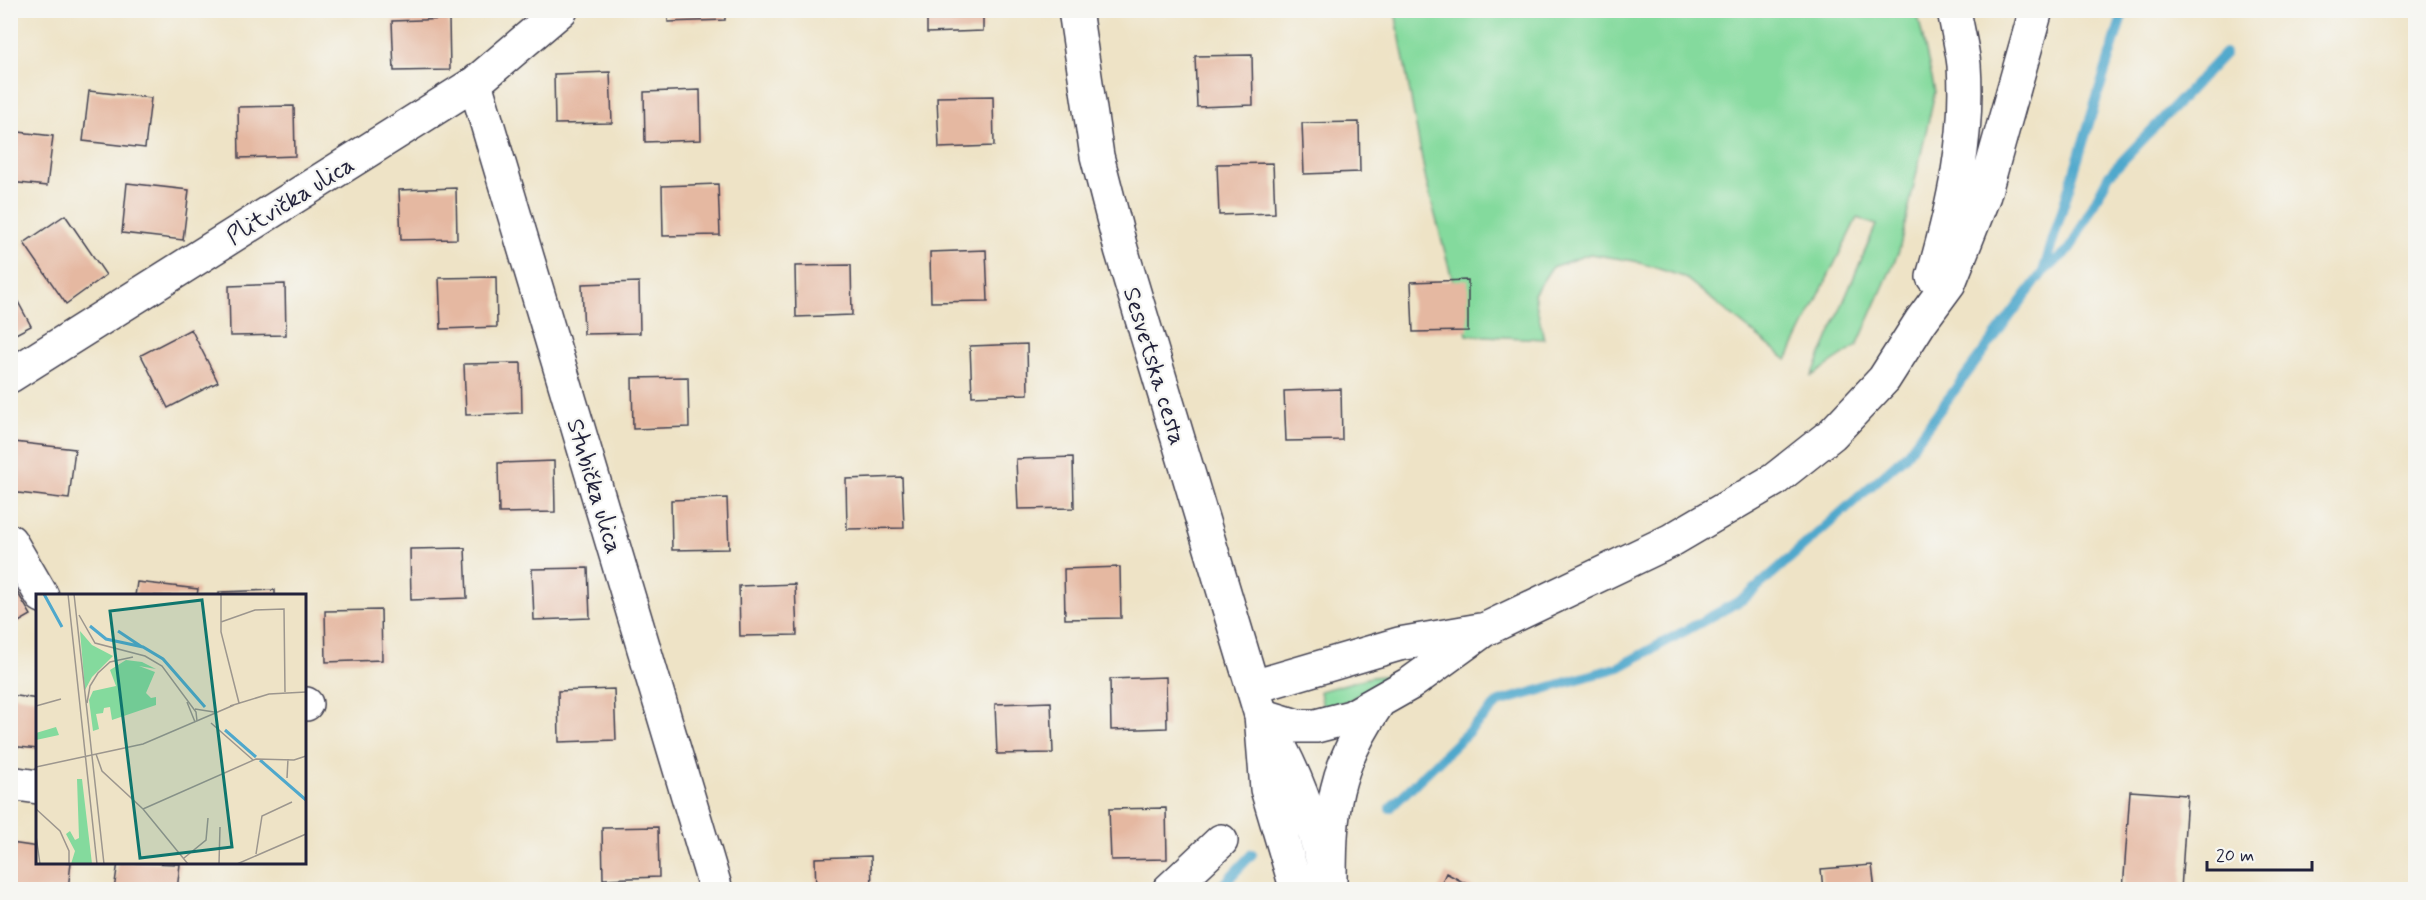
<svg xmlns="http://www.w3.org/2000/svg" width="2426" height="900" viewBox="0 0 2426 900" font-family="Mynerve,sans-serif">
  <rect width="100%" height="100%" fill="#f6f6f2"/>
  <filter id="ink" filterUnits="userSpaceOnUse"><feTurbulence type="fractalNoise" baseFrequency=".0167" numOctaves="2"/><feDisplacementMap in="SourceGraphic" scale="12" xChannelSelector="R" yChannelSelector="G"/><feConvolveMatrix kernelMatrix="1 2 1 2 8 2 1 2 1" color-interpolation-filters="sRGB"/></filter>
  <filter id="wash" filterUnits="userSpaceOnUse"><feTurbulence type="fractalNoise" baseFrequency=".008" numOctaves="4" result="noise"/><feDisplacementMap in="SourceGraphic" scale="24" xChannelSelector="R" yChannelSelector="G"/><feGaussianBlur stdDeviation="1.35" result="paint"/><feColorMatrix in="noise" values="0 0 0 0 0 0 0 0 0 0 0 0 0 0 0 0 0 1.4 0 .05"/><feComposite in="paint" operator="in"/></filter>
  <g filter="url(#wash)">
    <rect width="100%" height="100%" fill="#eee3c6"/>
    <path fill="#84da9d" stroke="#537e6c" stroke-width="1.5" d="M1395 11H1917L1935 92 1899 251 1857 346 1812 376 1876 225 1857 218 1787 360 1684 277 1634 261 1590 254 1552 267 1534 294 1544 339 1467 335 1426 181Z
      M1391 675 1350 700 1323 709 1320 691 1371 677Z"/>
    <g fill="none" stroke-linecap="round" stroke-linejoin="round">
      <path stroke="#4fa8cc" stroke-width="10" d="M2043 272 2070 249 2109 175 2225 53
        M1390 808 1499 702 1619 667 1745 598 1906 455 2043 272 2124 10
        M1218 890 1252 854"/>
    </g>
    <g id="blocks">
      <path fill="#e5b8a1" d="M668 10H725V20L668 22Z
        M927 10H983V31L927 33Z
        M449 19 450 70 394 71 392 21Z
        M1252 55 1253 105 1197 107 1195 56Z
        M610 72 612 123 555 124 554 74Z
        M700 90 701 140 645 142 644 92Z
        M89 91 151 98 145 148 83 141Z
        M993 96 994 146 939 148 937 97Z
        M294 106 295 156 239 158 238 107Z
        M1359 122 1360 172 1304 174 1302 123Z
        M10 131 53 136 47 186 10 182Z
        M1273 163 1275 213 1219 215 1217 164Z
        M127 183 189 190 183 240 122 233Z
        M718 184 720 235 663 236 662 186Z
        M456 188 457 239 401 240 399 190Z
        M65 215 106 275 66 304 24 243Z
        M986 250 988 301 931 302 930 252Z
        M851 265 852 315 796 317 795 266Z
        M496 277 497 327 441 329 439 278Z
        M1468 280V331L1413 332 1411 282Z
        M639 282 640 333 584 334 582 284Z
        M285 284 286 335 230 336 229 286Z
        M10 287 31 326 10 337Z
        M191 329 218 382 168 408 141 355Z
        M1027 344 1028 394 972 396 970 346Z
        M521 363 522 413 466 415 464 364Z
        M688 377 689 427 633 429 632 378Z
        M1341 389 1342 440 1286 441 1284 391Z
        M14 442 75 449 69 499 10 492Z
        M1073 457 1074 508 1018 509 1016 459Z
        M554 461 555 512 499 513 498 463Z
        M902 477 904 528 847 529 846 479Z
        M727 498 729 549 672 550 671 500Z
        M465 548 467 598 411 600 410 549Z
        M1120 567 1121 618 1065 619 1064 569Z
        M588 568 590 618 534 620 532 569Z
        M10 580 31 615 10 627Z
        M137 582 198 589 197 596H135Z
        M795 584 797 635 740 636 739 586Z
        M275 590V596H219V592Z
        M381 610 382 660 326 662 325 611Z
        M1166 677 1167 728 1111 730 1110 679Z
        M614 689 616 740 559 742 558 691Z
        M10 695 38 699V749L10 746Z
        M1051 702 1053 753 997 754 995 704Z
        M2130 791 2187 795 2181 890H2123Z
        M1166 808 1167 859 1111 860 1109 809Z
        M658 827 659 877 603 879 602 828Z
        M11 843 38 847V862H71L68 890H10Z
        M871 856 872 890H816L815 858Z
        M118 862 180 864 177 890H114Z
        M1872 865 1875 890H1823L1821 869Z
        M1446 873 1478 890H1438Z"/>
    </g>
  </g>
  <g filter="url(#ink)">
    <use href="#blocks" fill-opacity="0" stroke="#413f50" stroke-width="1.5"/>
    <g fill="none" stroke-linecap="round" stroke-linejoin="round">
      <defs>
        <path id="minor" d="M475 83 716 890
          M10 376 475 83 561 10
          M10 541 42 596
          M304 704H306
          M10 783 38 787
          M1169 890 1221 841"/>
        <path id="major" d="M1075 10 1097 156 1121 249 1261 715 1267 789 1297 890
          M1264 719C1295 768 1312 820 1327 876"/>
        <path id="highway" d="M1933 277C1953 207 1969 138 1964 65 1962 47 1957 28 1954 10
          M1253 687 1399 644 1480 630
          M1261 715 1297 726H1316L1351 717 1411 683 1484 630 1670 541 1774 480 1832 434 1884 379 1921 321 1949 283 1984 195 2036 10
          M1330 887C1330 808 1333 769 1378 703"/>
      </defs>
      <use href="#minor" stroke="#413f50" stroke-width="36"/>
      <use href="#major" stroke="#413f50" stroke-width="36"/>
      <use href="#highway" stroke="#413f50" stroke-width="36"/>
      <use href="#minor" stroke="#fff" stroke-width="33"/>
      <use href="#major" stroke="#fff" stroke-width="33"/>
      <use href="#highway" stroke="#fff" stroke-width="33"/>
    </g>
  </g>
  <g text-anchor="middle" stroke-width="4.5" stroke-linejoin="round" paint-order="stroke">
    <g font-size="24" fill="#22223b" stroke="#f6f6f2">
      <text transform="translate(290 200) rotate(-32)" y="8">Plitvička ulica</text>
      <text transform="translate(1155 366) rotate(73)" y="8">Sesvetska cesta</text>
      <text transform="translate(595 486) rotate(73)" y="8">Stubička ulica</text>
    </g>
  </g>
  <g transform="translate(36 594)">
    <rect width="270" height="270" fill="#eee3c6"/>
    <path d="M44 37 56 51 77 62 56 83 49 96ZM90 66 106 68 120 75 103 72 119 78 110 99 115 104 120 103V111L76 126 74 113 68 114 67 119 60 120 63 135 57 137 53 106 57 97 80 92 74 76ZM20 133 23 141 0 146V139ZM41 185H46L56 270H35L39 257 30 240 34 237 39 246 43 244Z" fill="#84da9d"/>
    <path fill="none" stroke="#4fa8cc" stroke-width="3" d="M8 0 26 33M54 32 70 45 107 53 127 65 169 113M82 37 106 53M189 136 220 163M224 166 270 206"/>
    <path fill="none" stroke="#9c968e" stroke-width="1.5" d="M32 0 61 270M38 0 68 270M185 0V38L203 109M43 21 59 49 109 62 126 72 160 118 161 127M185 28 219 16 248 15 249 98M151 108 159 128M51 109 54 92 62 79 74 68 97 63M0 112 25 105M194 112 233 100 270 98M159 115 178 118M175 129 217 166M60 160 66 177 107 215 152 270M0 173 107 150 198 111M251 184 252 165M0 215 24 237 33 257V270M107 215 220 165 258 166 270 162M0 242 4 270M220 260 226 222 256 208M148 264 170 246 172 224M183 270 184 233M201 270 270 240"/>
    <path fill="#0f766e" fill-opacity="0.15" stroke="#0f766e" stroke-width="3" d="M166 6 196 253 104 264 74 17Z"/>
    <rect width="270" height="270" fill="none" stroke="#22223b" stroke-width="3"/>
  </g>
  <rect width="2426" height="900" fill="none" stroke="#f6f6f2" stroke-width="36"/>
  <path d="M2207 861v9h105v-9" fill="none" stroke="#22223b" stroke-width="3"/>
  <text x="2216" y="861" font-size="18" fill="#22223b" stroke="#f6f6f2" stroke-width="4.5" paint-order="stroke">20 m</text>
</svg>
